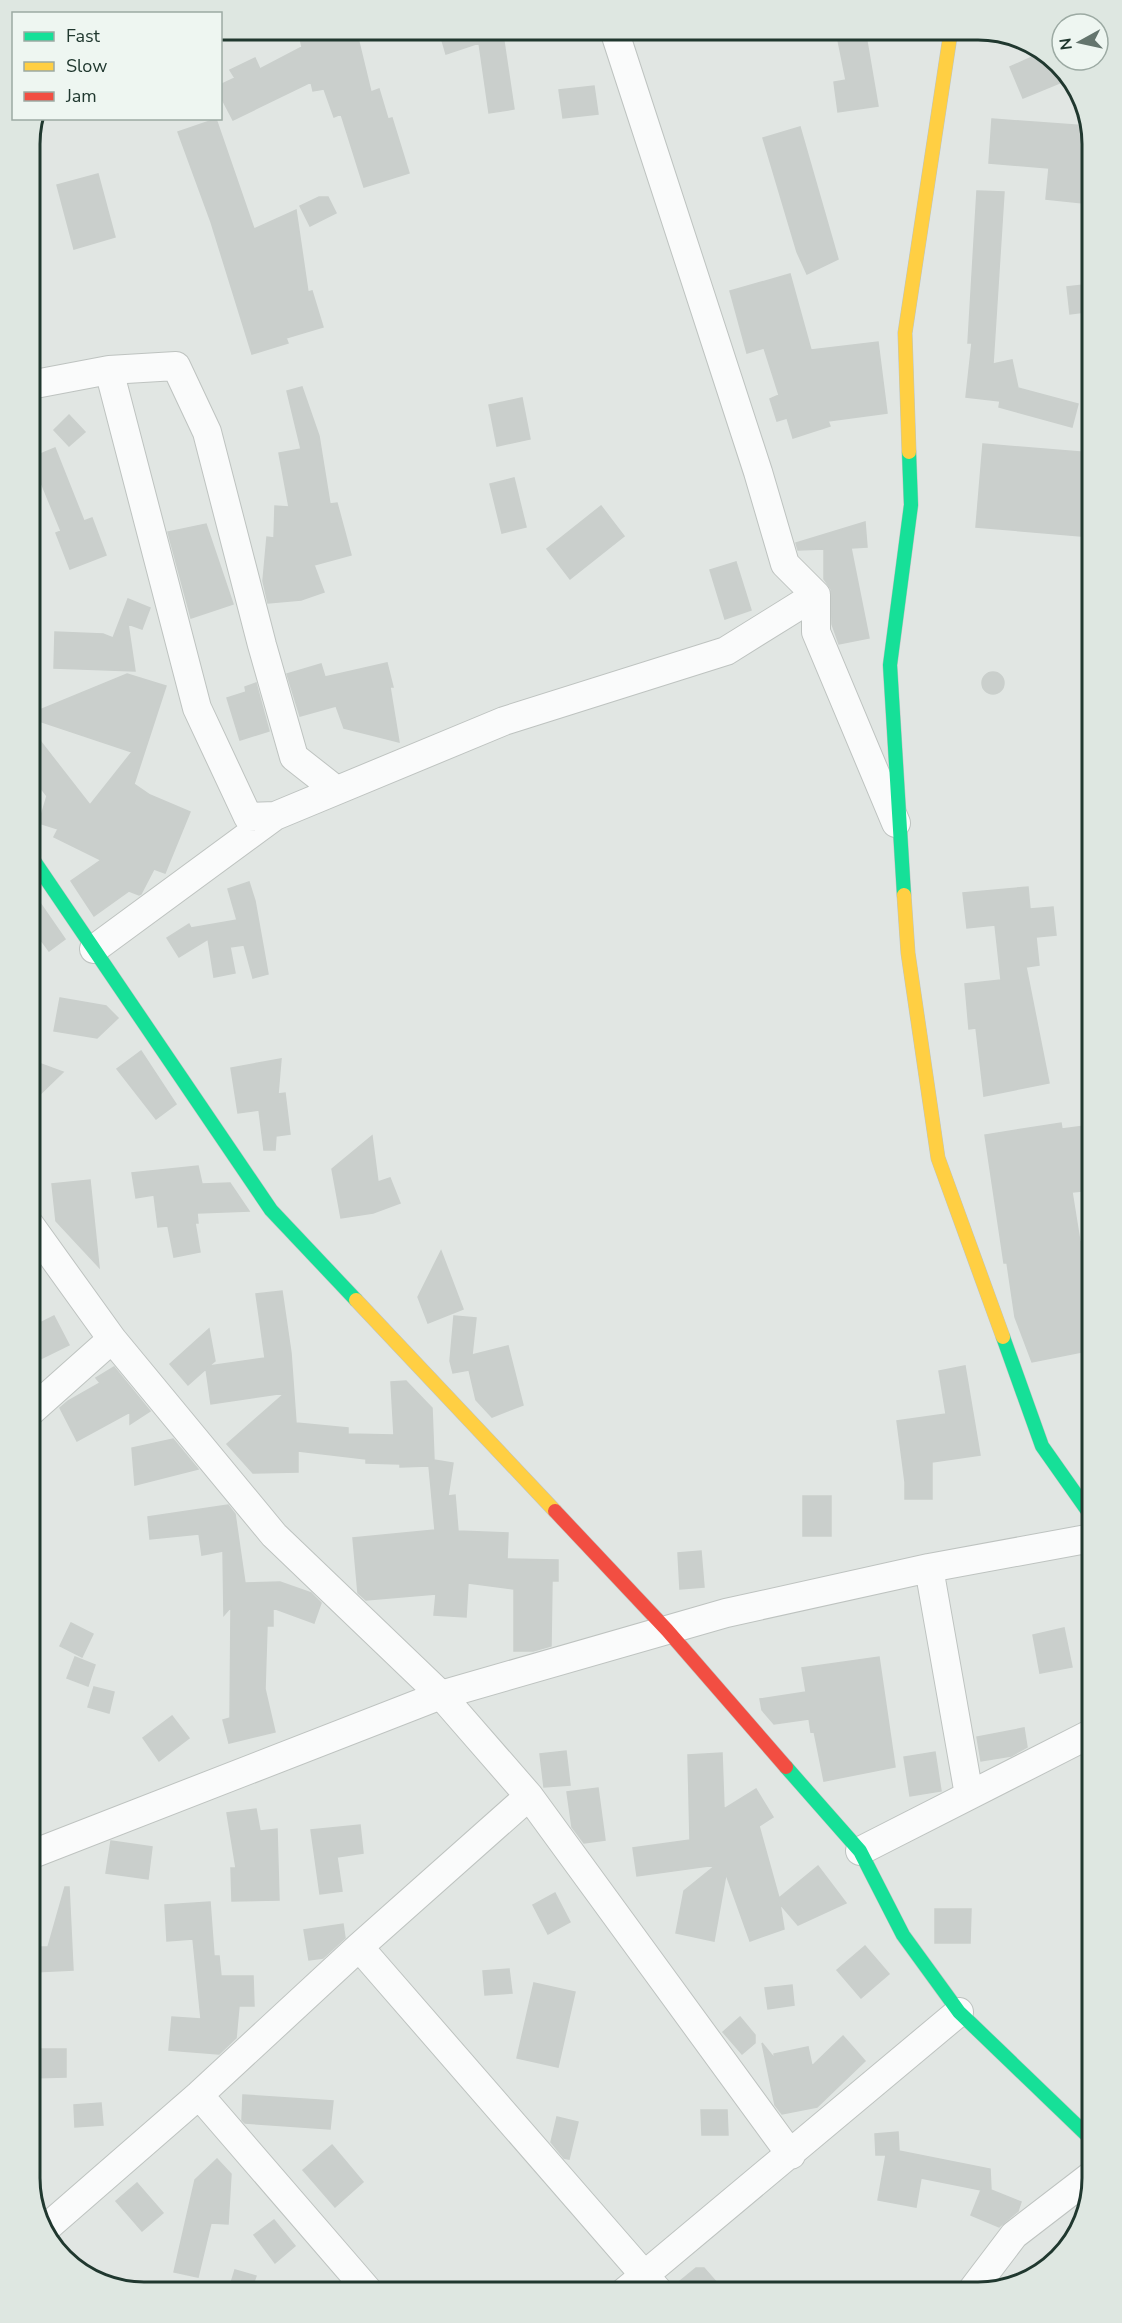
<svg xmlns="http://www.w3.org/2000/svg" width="1122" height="2323" viewBox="0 0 1122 2323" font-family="'Nunito Sans',sans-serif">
  <rect width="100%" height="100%" fill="#e1e6e3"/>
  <path fill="#cacfcc" stroke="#cacfcc" stroke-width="1.5" d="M311 30H356L371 92 379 89 388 119 392 118 409 173 364 187 341 114 334 117 324 89 313 91 311 82 233 120 220 95V85L235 78 230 70 255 58 260 69 302 47 299 33Z
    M439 30H504L505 35H503L514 109 489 113 479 43 446 54Z
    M836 30H865L878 106 838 112 834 82 846 80Z
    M1043 52 1047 53 1067 80 1023 98 1010 67Z
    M594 86 598 114 563 118 559 90Z
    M216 119 254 229 296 210 308 292 312 291 323 327 286 338 288 343 252 354 211 222 178 132Z
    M992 119 1088 126 1092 145V204L1046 199 1049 168 989 163Z
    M800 127 838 259 807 274 797 252 763 138Z
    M98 174 115 237 74 249 57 185Z
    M977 191 1004 192 993 364 1012 360 1018 388 1078 404 1072 427 999 407 1000 401 966 397 972 343H968Z
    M319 197H328L336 213 310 226 300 206Z
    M790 274 811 350 878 342 887 413 828 421 830 426 793 438 787 418 777 421 770 399 779 395 764 348 747 353 730 291Z
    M1092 284V311L1070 314 1067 287Z
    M302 387 319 436 330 504 337 503 351 555 314 565 324 592 301 600 268 603 263 581 267 537 274 538 275 506 289 507 279 453 301 449 287 391Z
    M522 398 530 439 497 446 489 405Z
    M69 415 85 432 69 446 54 430Z
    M983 444 1092 453V537L976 527Z
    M55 448 84 521 92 518 106 555 70 569 56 533 61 531 31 458Z
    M514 478 526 527 502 533 490 484Z
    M601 506 624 536 570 579 547 549Z
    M865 522 867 547 851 548 869 638 839 644 832 624 831 589 824 579V549L798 550 796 543Z
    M206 524 233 604 191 618 168 532Z
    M736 562 751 610 725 619 710 570Z
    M128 599 150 608 142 629 128 624 135 671 54 668 55 632 103 634 113 638Z
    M387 663 393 687H390L399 742 344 728 336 706 300 716 287 674 321 664 325 677Z
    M982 683a11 11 0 1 1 22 0a11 11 0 1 1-22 0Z
    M127 674 166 686 134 784 150 795 190 812 165 873 154 869 141 894 139 895 129 891 94 916 71 881 101 860 54 837 58 829 39 823 47 796 30 774V728L90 805 132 752 30 718V714Z
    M256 683 269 731 240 740 227 698 246 692 245 687Z
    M249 882 255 901 268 974 253 978 244 945 230 947 235 973 214 977 208 939 179 957 167 938 189 924 191 928 237 920 228 889Z
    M1028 887 1030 909 1053 907 1056 935 1036 937 1039 965 1026 967 1049 1083 984 1096 976 1028 969 1029 965 984 1001 980 995 925 967 928 963 893Z
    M40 903 65 939 49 951 41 940 30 947V910Z
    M60 998 106 1006 118 1018 97 1038 54 1031Z
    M141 1051 176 1104 156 1119 117 1069Z
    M281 1059 278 1094 285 1093 290 1134 276 1136 275 1150H264L259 1110 238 1113 231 1068Z
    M30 1060 63 1072 30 1104Z
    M1061 1123 1062 1129 1092 1125V1190L1072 1192 1080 1242 1092 1240V1350L1032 1362 1015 1317 1007 1263H1004L985 1135Z
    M372 1136 378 1182 390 1178 400 1203 373 1213 341 1218 332 1169Z
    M198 1166 202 1184 230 1183 249 1211 197 1213 198 1223H195L200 1252 174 1257 168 1226 158 1227 154 1195 136 1198 132 1173Z
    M90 1180 99 1267 56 1221 52 1184Z
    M441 1251 463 1309 428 1323 418 1297Z
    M282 1291 291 1353 296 1423 348 1428V1434L394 1435 391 1382 406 1381 432 1408 434 1460 453 1463 448 1496 455 1495 458 1531 508 1533 507 1559 558 1560V1581H552L551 1646 533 1651H514V1589L468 1583 466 1617 434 1615 436 1594 366 1600 358 1593 353 1538 435 1530 429 1466 400 1467V1464L366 1463V1459L298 1451V1472L253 1473 227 1444 285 1393 211 1404 206 1369 188 1385 170 1364 209 1329 215 1361 209 1366 265 1358 256 1294Z
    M54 1316 69 1345 30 1364V1328Z
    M454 1316 476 1318 472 1355 508 1346 523 1405 492 1417 476 1400 469 1370 453 1373 450 1361Z
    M965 1366 980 1455 932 1462V1499H905V1482L897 1421 946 1414 939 1371Z
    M114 1367 150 1411 130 1424V1412L77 1441 60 1408 68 1401 100 1383 96 1378Z
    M173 1439 198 1469 135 1485 132 1448Z
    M803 1496H831V1536H803Z
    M228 1505 235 1514 245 1583 280 1582 311 1593 321 1603 314 1623 273 1608V1626H267L265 1689 275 1732 229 1743 223 1720 230 1718 231 1607 224 1615 223 1551 202 1555 199 1534 150 1539 148 1517Z
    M701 1551 704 1587 680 1589 678 1553Z
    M71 1623 93 1634 82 1657 60 1646Z
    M1064 1628 1072 1667 1040 1673 1033 1635Z
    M75 1657 95 1665 88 1686 67 1678Z
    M879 1657 895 1767 824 1781 814 1731 811 1732 809 1719 774 1724 762 1710 760 1699 806 1692 802 1668Z
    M94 1687 114 1692 109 1713 88 1707Z
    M172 1716 189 1738 159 1761 143 1738Z
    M1024 1728 1027 1747 1011 1756 981 1761 977 1737Z
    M566 1751 570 1785 544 1787 540 1754Z
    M935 1752 941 1791 910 1796 904 1757Z
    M722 1753 724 1809 756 1789 773 1817 759 1826 779 1898 818 1866 846 1903 798 1925 780 1904 784 1929 750 1941 726 1874 714 1941 676 1933 684 1891 716 1865 637 1876 633 1848 690 1840 688 1755Z
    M598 1788 605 1840 584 1843 572 1827 567 1792Z
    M256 1809 260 1831 277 1829 279 1900 232 1901 231 1868H236L227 1813Z
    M360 1825 363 1853 337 1857 342 1891 320 1894 311 1830Z
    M111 1841 152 1847 148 1879 106 1873Z
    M65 1887H69L73 1970 34 1972 33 1947H48Z
    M555 1893 570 1922 548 1934 533 1905Z
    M210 1902 214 1956H219L221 1976H253L254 2006H239L236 2038 219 2054 169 2050 172 2017 201 2019 193 1939 167 1941 165 1905Z
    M935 1909H971L970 1943H935Z
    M343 1924 345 1938 323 1958 309 1960 304 1930Z
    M865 1946 889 1974 861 1998 837 1970Z
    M509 1969 512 1993 485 1995 483 1971Z
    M534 1983 575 1992 558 2067 517 2058Z
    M792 1985 794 2005 768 2009 765 1988Z
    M740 2017 755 2035V2043L742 2054 723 2032Z
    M843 2036 865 2061 817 2107 782 2114 775 2105 762 2043 775 2059 774 2054 808 2047 812 2066Z
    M41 2049H66V2077L30 2078V2051Z
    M243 2095 333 2101 330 2129 245 2123 242 2120Z
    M101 2103 103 2125 75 2127 74 2105Z
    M701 2110H727L728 2135H702Z
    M557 2117 578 2122 569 2159 564 2158 551 2142Z
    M898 2132 899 2151 990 2169 991 2190 1021 2202 1018 2211 999 2227 971 2215 981 2190 921 2178 916 2207 878 2200 886 2155H876L875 2134Z
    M332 2145 363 2182 335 2207 303 2170Z
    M217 2159 231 2174 228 2224 211 2223 198 2277 174 2272 195 2180Z
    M137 2183 163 2213 142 2231 116 2201Z
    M274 2220 295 2246 275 2263 254 2235Z
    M696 2268H704L717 2283 705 2293H676L674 2286Z
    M235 2270 256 2276 250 2293H228Z"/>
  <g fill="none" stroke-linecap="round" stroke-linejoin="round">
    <defs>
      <path id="street" d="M614 30 758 472 785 564 816 595V632L896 823
        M109 370 176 366 207 432 262 645 294 757 336 790
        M30 385 109 370 197 708 248 817 275 816
        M94 949 275 816 504 721 726 651 816 595
        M30 1225 112 1339 274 1535 441 1695 529 1796 791 2155
        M30 1412 112 1339
        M929 1568 969 1795
        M860 1851 1092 1733
        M30 1855 441 1695 726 1613 929 1568 1092 1538
        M359 1947 660 2293
        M199 2095 370 2293
        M45 2229 199 2095 359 1947 529 1796
        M623 2293 959 2012
        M970 2293 1014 2235 1092 2175"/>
      <path id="fast" d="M30 855 271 1210 356 1300
        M904 895 890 665 911 505 909 452
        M1003 1337 1042 1446 1092 1517
        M786 1767 860 1851 903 1935 959 2012 1092 2140"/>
      <path id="slow" d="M909 452 905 333 951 30
        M904 895 908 953 938 1158 1003 1337
        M356 1300 555 1511"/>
      <path id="jam" d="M555 1511 667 1630 786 1767"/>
    </defs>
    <use href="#street" stroke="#bec3c0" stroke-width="30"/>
    <use href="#fast" stroke="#bdc4c0" stroke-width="15"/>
    <use href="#slow" stroke="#bdc4c0" stroke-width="15"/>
    <use href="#jam" stroke="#bdc4c0" stroke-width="15"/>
    <use href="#street" stroke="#fafbfb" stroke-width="28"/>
    <use href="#fast" stroke="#16e098" stroke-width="14"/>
    <use href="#slow" stroke="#ffcf43" stroke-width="14"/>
    <use href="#jam" stroke="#f24e42" stroke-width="14"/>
  </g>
  <path d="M0 0H1122V2323H0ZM144 40H978A104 104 0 0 1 1082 144V2178A104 104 0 0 1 978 2282H144A104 104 0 0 1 40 2178V144A104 104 0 0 1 144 40Z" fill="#dee7e1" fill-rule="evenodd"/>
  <path fill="none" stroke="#20382f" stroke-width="3" d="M144 40H978A104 104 0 0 1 1082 144V2178A104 104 0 0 1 978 2282H144A104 104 0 0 1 40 2178V144A104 104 0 0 1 144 40Z"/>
  <rect x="12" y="12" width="210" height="108" fill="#eef6f1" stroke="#9caaa3" stroke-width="1.5"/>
  <rect x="24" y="32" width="30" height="9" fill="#16e098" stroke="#9caaa3" stroke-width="1.5"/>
  <text x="66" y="42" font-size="18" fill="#20382f">Fast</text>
  <rect x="24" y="62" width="30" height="9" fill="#ffcf43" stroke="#9caaa3" stroke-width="1.5"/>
  <text x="66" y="72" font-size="18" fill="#20382f">Slow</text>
  <rect x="24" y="92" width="30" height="9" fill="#f24e42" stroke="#9caaa3" stroke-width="1.5"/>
  <text x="66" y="102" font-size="18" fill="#20382f">Jam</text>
  <g transform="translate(1080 42) rotate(262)"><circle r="28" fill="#eef6f1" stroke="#9caaa3" stroke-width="1.5"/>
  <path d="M0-4.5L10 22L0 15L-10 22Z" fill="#64756e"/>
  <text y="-9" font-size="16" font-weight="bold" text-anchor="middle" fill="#20382f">N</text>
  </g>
</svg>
